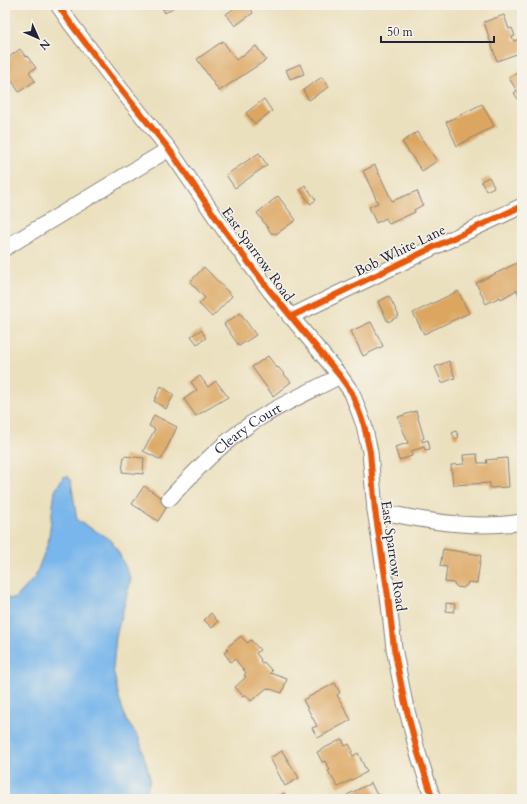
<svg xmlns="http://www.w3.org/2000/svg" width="527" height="804" viewBox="0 0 527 804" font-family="Cardo,serif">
  <rect width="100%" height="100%" fill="#f7f3e8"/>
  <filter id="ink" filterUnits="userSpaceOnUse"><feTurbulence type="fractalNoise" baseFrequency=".025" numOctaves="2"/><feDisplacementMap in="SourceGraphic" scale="8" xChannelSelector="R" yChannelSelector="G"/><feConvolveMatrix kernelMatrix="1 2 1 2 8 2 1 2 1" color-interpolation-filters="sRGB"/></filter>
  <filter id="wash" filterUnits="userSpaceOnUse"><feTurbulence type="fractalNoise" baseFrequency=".012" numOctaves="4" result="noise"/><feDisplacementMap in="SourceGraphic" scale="16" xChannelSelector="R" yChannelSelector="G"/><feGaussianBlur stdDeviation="0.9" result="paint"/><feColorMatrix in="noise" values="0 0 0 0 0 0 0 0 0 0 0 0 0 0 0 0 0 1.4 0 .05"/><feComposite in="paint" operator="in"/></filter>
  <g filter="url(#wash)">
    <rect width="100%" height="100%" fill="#ebe0be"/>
    <path fill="#78b6eb" stroke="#4d6c93" d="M68 476 71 481 77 520 111 540 120 555 131 579 116 636 113 669 119 698 126 720 139 738 150 778 145 799H5V598L15 599 35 577 48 543 55 491 63 477Z"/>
    <g id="blocks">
      <path fill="#dca660" d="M156 5H177L165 13 161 6 158 8Z
        M239 5H251L253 8 251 9 253 13 235 26 226 14Z
        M504 15 509 29 512 28 515 36 512 37 514 41 522 38V52L497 61 484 22Z
        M223 41 236 60 256 46 266 60 219 91 197 59Z
        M20 49 26 57 27 56 36 68 29 72 35 81 19 92 5 70V60Z
        M300 64 304 74 290 79 286 70Z
        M522 70V99L519 101 514 93 517 91 509 78Z
        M322 77 329 87 309 100 303 90Z
        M264 99 272 111 255 124 246 113Z
        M482 104 494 126 457 146 446 122Z
        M417 132 437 161 422 171 402 142Z
        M259 153 267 165 235 188 226 175Z
        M375 165 392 201 417 191 423 205 414 210 415 212 389 224 386 218 376 223 369 207 378 203 363 171Z
        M489 177 494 187 486 191 481 181Z
        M305 185 316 200 310 204 300 189Z
        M278 196 296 220 276 234 274 233 272 234 257 213Z
        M521 261 522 264V297L520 298 517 290 501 299 500 297 486 304 476 283Z
        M204 267 232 296 212 317 199 304 205 298 190 282Z
        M458 291 469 313 424 334 413 313Z
        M389 296 399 316 388 322 378 302Z
        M240 313 256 335 239 346 224 324Z
        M371 322 383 346 363 356 351 331Z
        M201 330 206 338 197 344 191 336Z
        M268 356 277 368 278 367 291 382 273 396 252 367Z
        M449 361 455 378 442 383 435 367Z
        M200 376 208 387 216 381 228 397 196 416 184 399 197 390 191 382Z
        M161 386 174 395 166 409 154 401Z
        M416 411 424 438 422 439V442L428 440 430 449 425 450 424 447 411 451 412 456 399 460 395 447 408 443 398 417Z
        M154 415 177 427 161 460 143 451 155 429 149 426Z
        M456 431 459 437 455 439 452 433Z
        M477 454 478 463H487L486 460 507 458 509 487 490 488V483L453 485 451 465 464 464 463 455Z
        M124 456 144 458 143 474 122 472Z
        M144 486 169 503 158 521 132 504Z
        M443 549 481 555 477 583 468 582 467 585 463 588 457 587 453 583 445 582 447 567 440 566Z
        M446 603 455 604 454 612 446 611Z
        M211 613 218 622 212 628 204 620Z
        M241 636 247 643 251 640 260 650 256 653 261 660 260 661 262 663 264 662 272 671 270 673 287 679 282 693 267 688 251 701 245 694 243 696 235 687 246 677 244 675 246 673 235 659 231 662 224 653 228 650 226 648Z
        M335 683 340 693 337 695 351 720 318 738 312 728 317 726 303 700Z
        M342 739 345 746 349 744 353 751 351 752 353 756 358 753 367 772 338 787 328 771 330 770 325 761 322 762 317 752Z
        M282 751 299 778 285 786 270 758Z
        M371 783 377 795 379 794 382 799H349L347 795Z
        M284 793 287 799H275Z"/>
    </g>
  </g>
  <g filter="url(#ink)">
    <use href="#blocks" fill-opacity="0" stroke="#86817c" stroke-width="1"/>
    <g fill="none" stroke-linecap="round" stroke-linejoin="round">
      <defs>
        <g id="minor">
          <path d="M58 5 71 24 111 77 169 149 225 231 270 291 340 376 352 393 364 425 370 452 375 510 388 596 394 648 404 699 417 750 433 799"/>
          <path d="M5 248 169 149"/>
          <path d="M290 317 436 246 522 206"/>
          <path id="s1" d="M169 499C197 469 227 437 263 416 288 401 315 389 340 376"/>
          <path d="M375 510C421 521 475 530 522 522"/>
        </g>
      </defs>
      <use href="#minor" stroke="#86817c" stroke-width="17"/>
      <use href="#minor" stroke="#fff" stroke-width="15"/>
      <defs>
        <path id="cycleway" d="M58 5 71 24 111 77 169 149 225 231 270 291 340 376 352 393 364 425 370 452 375 510 388 596 394 648 404 699 417 750 433 799
          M290 317 436 246 522 206"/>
      </defs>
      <use href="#cycleway" stroke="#f7f3e8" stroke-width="8"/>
      <use href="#cycleway" stroke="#e8590c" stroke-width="6"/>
    </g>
  </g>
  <g text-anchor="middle" stroke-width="3" stroke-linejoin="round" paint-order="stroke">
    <g font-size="14" fill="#22223b" stroke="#f7f3e8">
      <text transform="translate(400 250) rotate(-26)" y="5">Bob White Lane</text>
      <text transform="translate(258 254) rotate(54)" y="5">East Sparrow Road</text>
      <text dy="5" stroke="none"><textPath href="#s1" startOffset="106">Cleary Court</textPath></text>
      <text transform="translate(394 556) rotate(82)" y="5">East Sparrow Road</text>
    </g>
  </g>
  <rect width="527" height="804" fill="none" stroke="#f7f3e8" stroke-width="20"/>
  <g transform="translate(38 38) rotate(135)" stroke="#f7f3e8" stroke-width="3" paint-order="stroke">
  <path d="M0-3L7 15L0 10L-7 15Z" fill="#22223b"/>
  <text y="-6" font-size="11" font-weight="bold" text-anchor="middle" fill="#22223b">N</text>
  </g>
  <path d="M381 36v6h113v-6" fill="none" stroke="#22223b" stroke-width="2"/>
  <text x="387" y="36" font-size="12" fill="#22223b" stroke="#f7f3e8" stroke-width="3" paint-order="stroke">50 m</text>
</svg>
